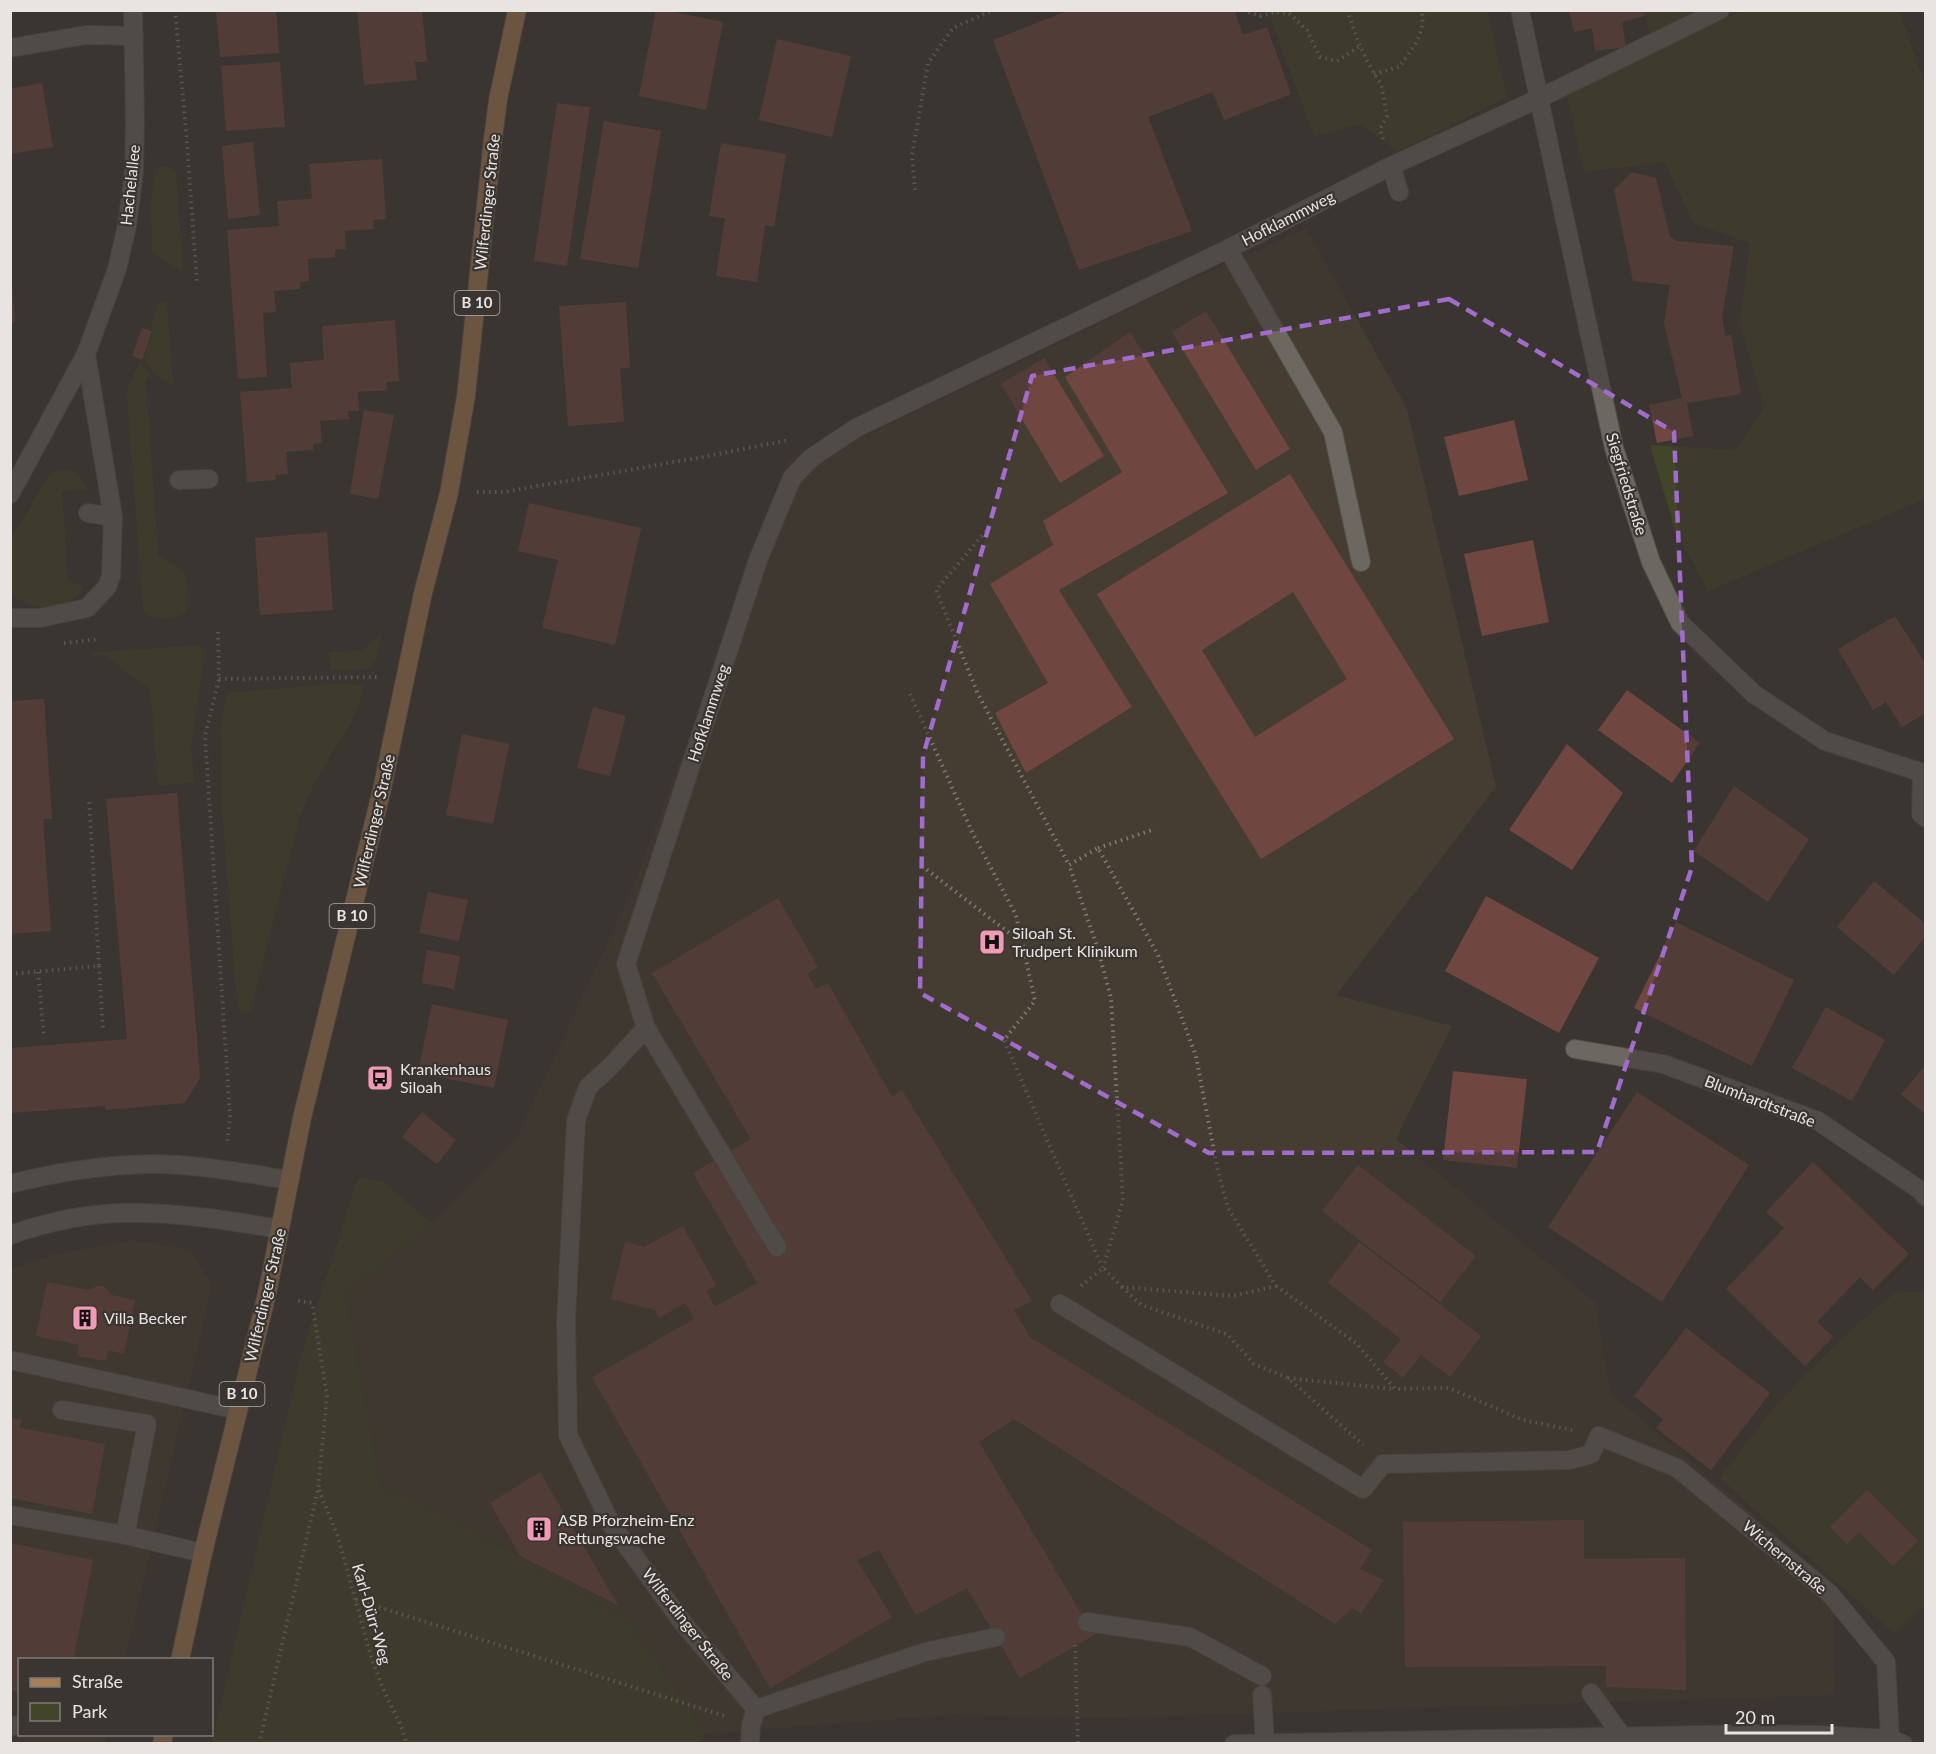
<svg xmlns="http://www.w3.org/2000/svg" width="1936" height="1754" viewBox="0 0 1936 1754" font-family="Lato,sans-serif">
  <rect width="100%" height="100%" fill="#3a3531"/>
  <path fill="#453c32" d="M1306 228 1407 409 1496 787 1336 995 1452 1026 1396 1139 1595 1302 1610 1393 1833 1582 1835 1695 1110 1718 952 1715 705 1734 627 1620 458 1523 381 1487 345 1293 432 1224 516 1140 632 890 701 704 788 459 875 432 1143 302Z
    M134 1240 190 1250 212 1285 125 1659 20 1660V1734L108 1735 105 1743H11L10 1269 55 1254Z"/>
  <path fill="#404627" d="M1268 11H1487L1507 97 1398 151 1360 124 1314 136Z
    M1644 11H1695L1650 33Z
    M1743 11H1899L1926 87 1925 499 1708 591 1675 530 1650 445 1736 450 1765 407 1740 324 1750 243 1694 224 1664 162 1584 172 1567 95 1662 47Z
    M159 167H171L176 172 183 271 152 253 151 205 155 171Z
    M159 301 167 303 173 385C160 383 151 368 144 358L153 331 150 329Z
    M140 363 151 374 146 380 158 555 186 575 188 599 187 612C175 620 149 623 143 608L127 397 128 387Z
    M62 470C76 471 83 476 86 489L62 491 68 581 83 587C69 614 31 611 11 594L10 540 45 482 54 472Z
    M381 635 376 660 369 669 331 670 329 652 361 651Z
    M197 645 205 651 191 744 194 782 158 786 153 716 149 689 106 655 92 656V653Z
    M331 684H352L363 686 364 688 359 704 347 730 316 779 300 815 251 1010 246 1013 240 1012 237 1005 222 809 221 726 227 693Z
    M358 1178 382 1181 432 1224 345 1293 381 1487 458 1523 627 1620 705 1734 698 1743H212L301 1356Z
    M1925 1291V1604L1895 1634 1720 1478 1769 1414 1809 1371 1866 1317 1895 1293Z"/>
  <path fill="#704640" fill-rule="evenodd" d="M216 10H276L279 53 220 57Z
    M357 10H422L427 62H415L417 80 364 85Z
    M656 10H664L723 22 706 110 639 96Z
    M1070 10H1234L1243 35 1267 27 1291 94 1224 120 1213 92 1148 117 1192 231 1079 270 993 40Z
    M1569 10H1644L1645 16 1622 22 1626 47 1595 51 1592 28 1574 32Z
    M777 39 851 56 832 137 759 120Z
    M280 62 285 127 226 131 221 66Z
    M42 83 53 147 10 154V89Z
    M557 103 590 107 567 266 534 261Z
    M604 121 661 131 638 268 580 259Z
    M253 142 260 215 228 219 222 146Z
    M721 143 786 154 774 227 765 225 757 282 716 276 725 218 709 216Z
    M382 159 386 219 373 220 374 229 345 231 346 249 335 250V257L308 259 309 281 300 282V289L274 291 276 312 263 313 267 377 238 379 227 230 279 226 277 201 312 199 309 164Z
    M1632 172 1656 178 1670 237 1677 241 1734 246 1722 318 1725 336 1731 334 1741 394 1687 403 1693 436 1657 443 1649 405 1682 398 1664 323 1670 285 1633 281 1614 190Z
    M10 289H12L15 322H10Z
    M626 302 630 368H620L624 422 568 426 559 306Z
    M1206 311 1290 449 1256 470 1172 332Z
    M395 320 399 381 386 382 387 390 358 392 359 411H348L349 419 320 421 322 443 313 444V450L286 452 288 474 275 475 276 480 247 482 240 392 292 388 290 363 324 360 322 326Z
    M142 328 152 331 142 360 132 356Z
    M1130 332 1228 493 1059 590 1132 707 1026 773 995 713 1048 683 990 584 1053 545 1043 521 1122 472 1065 377Z
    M1044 358 1104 456 1060 483 1001 384Z
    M364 410 394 415 378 499 350 494Z
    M1514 420 1528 480 1459 496 1444 437Z
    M1290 474 1454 739 1261 859 1097 594ZM1293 592 1347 679 1255 737 1202 650Z
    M529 503 641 528 615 645 542 628 558 560 518 551Z
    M327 532 333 610 260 615 255 538Z
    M1533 540 1549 622 1482 636 1464 554Z
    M1895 616 1926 665V713L1902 727 1886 702 1873 710 1838 649Z
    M1627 690 1700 743 1672 783 1598 730Z
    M44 699 52 819H43L51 931 10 934V701Z
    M593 707 626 716 610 776 577 768Z
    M462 734 509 744 493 824 446 815Z
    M1567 744 1623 793 1572 870 1509 830Z
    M1734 786 1809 839 1768 902 1694 851Z
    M177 793 200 1078 185 1103 106 1110 105 1106 10 1113V1048L127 1039 106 799Z
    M1874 881 1926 924V936L1894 975 1837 927Z
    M428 892 468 900 459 941 419 933Z
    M1486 896 1599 958 1559 1033 1445 971Z
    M778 898 818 967 807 974 816 989 828 983 892 1097 902 1090 1032 1301 1014 1310 1030 1337 1372 1550 1360 1569 1384 1580 1361 1613 1352 1608 1335 1624 1014 1419 979 1442 1094 1635 1020 1678 967 1588 916 1615 879 1550 857 1560 892 1617 770 1688 592 1377 694 1319 685 1303 659 1318 655 1310 611 1299 625 1242 644 1247 683 1226 716 1285 706 1291 715 1307 757 1283 693 1173 751 1139 652 973Z
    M1676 922 1794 980 1752 1066 1634 1008Z
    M427 950 460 956 454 989 422 983Z
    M432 1004 508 1020 494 1088 418 1073Z
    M1826 1007 1885 1040 1852 1101 1792 1068Z
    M1926 1065V1115L1901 1094Z
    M1453 1071 1527 1079 1517 1168 1443 1160Z
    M1637 1092 1749 1165 1662 1302 1548 1227Z
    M422 1112 456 1140 437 1164 402 1137Z
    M1813 1162 1909 1254 1873 1290 1860 1277 1817 1322 1833 1337 1805 1366 1726 1289 1784 1228 1766 1212Z
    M1358 1165 1476 1256 1440 1302 1322 1211Z
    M1359 1242 1481 1336 1450 1377 1421 1355 1403 1378 1383 1362 1401 1339 1328 1283Z
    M47 1282 89 1290 97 1286H102L106 1288 112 1295 135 1300 124 1354 108 1350 106 1361 77 1356 79 1345 36 1336Z
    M1686 1328 1770 1393 1711 1470 1656 1428 1663 1419 1634 1396Z
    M10 1418 21 1420 20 1428 105 1444 92 1514 10 1498Z
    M540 1472 618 1605 520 1556 490 1503Z
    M1867 1490 1918 1541 1893 1566 1859 1532 1847 1544 1830 1527Z
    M1584 1520V1559L1685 1558 1686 1690 1606 1687V1666L1405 1667 1403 1522Z
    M10 1543 93 1560 73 1660H20V1691L10 1690Z"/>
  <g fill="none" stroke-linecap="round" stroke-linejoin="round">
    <defs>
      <path id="lane" d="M10 48 86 35 134 36
        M1391 166 1399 192
        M1228 249 1333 432 1361 562
        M179 480 209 479
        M88 513 113 517
        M10 618H40L87 608 107 587 111 576 113 517 86 354
        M646 1028 626 964 758 560 792 478 811 458 856 428 1228 249 1391 166 1540 98 1720 10
        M1060 1304 1363 1489 1383 1464 1570 1460 1591 1454 1599 1436
        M10 1360 238 1410
        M62 1410 147 1424 125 1535
        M10 1515 125 1535 203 1553
        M1087 1622 1190 1637 1262 1676
        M1591 1693 1622 1736
        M1262 1695 1265 1743
        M756 1709 683 1623 611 1524 568 1435 566 1321 576 1120 588 1087 609 1068 646 1028 777 1247
        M10 1725 20 1727
        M750 1744 751 1725 756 1709 925 1652 996 1637"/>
      <path id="street" d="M1520 10 1614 448 1651 562 1680 623 1754 694 1825 741 1926 774
        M1922 773 1921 814 1926 818
        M1575 1049 1663 1064 1818 1121 1920 1190 1926 1197
        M1599 1436 1677 1468 1830 1594 1886 1662 1890 1739"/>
      <path id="secondary" d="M10 494 86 354 117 269 127 226 134 172 135 122 133 10
        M10 1184C57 1172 104 1165 152 1164 198 1164 244 1173 289 1180
        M10 1235C47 1222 89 1213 128 1213 178 1212 231 1221 280 1229
        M1234 1744 1752 1734 1818 1735 1890 1739 1903 1744"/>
      <path id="primary" d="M180 1660 203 1553 267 1294 302 1118 382 789 423 593 449 493 466 396 493 138 498 100 517 10
        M162 1744 164 1734"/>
    </defs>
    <use href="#lane" stroke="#54514c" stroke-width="20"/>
    <use href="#street" stroke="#54514c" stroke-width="20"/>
    <use href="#secondary" stroke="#54514c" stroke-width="20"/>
    <use href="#primary" stroke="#54514c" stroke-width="20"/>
    <path stroke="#807c78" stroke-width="4" stroke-dasharray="1.5 4.5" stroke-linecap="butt" d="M175 10 186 130 197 283
      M1243 10 1260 16 1275 12 1289 13 1307 30 1320 57 1337 61 1360 46
      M1347 10 1360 46 1374 74 1381 84 1387 116 1380 129 1383 139
      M1374 74 1399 67C1410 53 1428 30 1421 10
      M915 190 912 156 928 63 953 28 993 10
      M477 492H504L697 458 789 440
      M986 531 936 590 978 694 1069 865
      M218 632 219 679 205 736 230 1116 227 1144
      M64 643 99 639
      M219 679 379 677
      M910 694 973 834 1016 915 1035 1001 1004 1040 1102 1267
      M1098 848 1155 829
      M922 866 1021 942
      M99 966 103 1030
      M38 972 44 1038
      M10 974 99 966 89 798
      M1081 1286 1103 1268 1122 1287 1233 1296 1276 1286 1228 1208 1217 1167 1196 1056 1158 955 1098 848 1069 865 1097 946 1111 998 1123 1200 1103 1268
      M1276 1286 1356 1343 1395 1389 1449 1388 1523 1420 1572 1430
      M1122 1287 1141 1305 1227 1334 1254 1364 1288 1378 1363 1445
      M1288 1378 1394 1389
      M319 1490 338 1537 372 1660 385 1693 401 1726 407 1744
      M356 1600 725 1716
      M1075 1645 1078 1744
      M259 1744 318 1489 327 1396 312 1303 294 1300"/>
    <use href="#lane" stroke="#6d6762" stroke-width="18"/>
    <use href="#street" stroke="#6d6762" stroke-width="18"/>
    <use href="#secondary" stroke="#6d6762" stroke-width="18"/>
    <use href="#primary" stroke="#a77d55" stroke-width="18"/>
  </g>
  <path d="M0 0H1936V1754H0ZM1449 299 1674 432 1692 867 1597 1152 1209 1153 920 993 923 756 1032 376Z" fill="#3a3531" fill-opacity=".55" fill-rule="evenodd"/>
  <path fill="none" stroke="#a16ccb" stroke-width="4.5" stroke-dasharray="12 8" stroke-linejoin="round" d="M1449 299 1674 432 1692 867 1597 1152 1209 1153 920 993 923 756 1032 376Z"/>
  <defs>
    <symbol id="hospital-square" viewBox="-11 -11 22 22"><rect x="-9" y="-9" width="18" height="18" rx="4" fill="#f09ab6" stroke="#3a3531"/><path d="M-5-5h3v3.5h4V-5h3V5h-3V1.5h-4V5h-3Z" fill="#111"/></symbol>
    <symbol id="bus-square" viewBox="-11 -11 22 22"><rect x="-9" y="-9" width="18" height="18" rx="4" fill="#f09ab6" stroke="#3a3531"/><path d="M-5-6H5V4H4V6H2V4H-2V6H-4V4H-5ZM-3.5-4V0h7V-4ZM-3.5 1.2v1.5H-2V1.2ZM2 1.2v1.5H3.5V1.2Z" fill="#111"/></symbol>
    <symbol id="building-square" viewBox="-11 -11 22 22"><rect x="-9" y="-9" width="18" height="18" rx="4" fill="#f09ab6" stroke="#3a3531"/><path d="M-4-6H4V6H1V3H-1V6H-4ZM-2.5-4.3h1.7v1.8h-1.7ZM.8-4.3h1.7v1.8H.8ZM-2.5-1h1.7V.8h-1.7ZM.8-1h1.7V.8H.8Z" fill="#111"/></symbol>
  </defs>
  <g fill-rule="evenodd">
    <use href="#hospital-square" x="977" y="927" width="30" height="30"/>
    <use href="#bus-square" x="365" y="1063" width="30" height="30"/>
    <use href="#building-square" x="70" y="1303" width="30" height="30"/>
    <use href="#building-square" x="524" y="1514" width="30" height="30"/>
  </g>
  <g text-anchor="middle" stroke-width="4.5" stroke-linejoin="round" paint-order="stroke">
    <g fill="#3a3531" stroke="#b3b0ac" stroke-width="1.5">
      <rect x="454.5" y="291" width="45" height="24" rx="4.5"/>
      <rect x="329.5" y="904" width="45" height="24" rx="4.5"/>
      <rect x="219.5" y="1382" width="45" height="24" rx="4.5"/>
    </g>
    <g font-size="15" font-weight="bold" fill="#e7e4e1">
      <text x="477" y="308">B 10</text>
      <text x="352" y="921">B 10</text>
      <text x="242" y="1399">B 10</text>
    </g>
    <g font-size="16" fill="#e7e4e1" stroke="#3a3531">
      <text transform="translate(130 185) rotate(-84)" y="6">Hachelallee</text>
      <text transform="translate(487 202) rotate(-84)" y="6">Wilferdinger Straße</text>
      <text transform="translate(1288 218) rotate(-27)" y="6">Hofklammweg</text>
      <text transform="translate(1627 484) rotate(73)" y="6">Siegfriedstraße</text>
      <text transform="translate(708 713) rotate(-72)" y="6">Hofklammweg</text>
      <text transform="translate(374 821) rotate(-77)" y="6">Wilferdinger Straße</text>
      <text transform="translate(1760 1101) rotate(21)" y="6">Blumhardtstraße</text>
      <text transform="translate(265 1295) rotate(-77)" y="6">Wilferdinger Straße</text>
      <text transform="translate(1785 1557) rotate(40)" y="6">Wichernstraße</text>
      <text transform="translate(372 1614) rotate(74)" y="6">Karl-Dürr-Weg</text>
      <text transform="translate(688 1624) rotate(52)" y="6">Wilferdinger Straße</text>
    </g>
    <g font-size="16" fill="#e7e4e1" stroke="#3a3531" text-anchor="start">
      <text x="1012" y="939">Siloah St.<tspan x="1012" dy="18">Trudpert Klinikum</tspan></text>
      <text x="400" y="1075">Krankenhaus<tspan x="400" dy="18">Siloah</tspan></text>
      <text x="104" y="1324">Villa Becker</text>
      <text x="558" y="1526">ASB Pforzheim-Enz<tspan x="558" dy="18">Rettungswache</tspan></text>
    </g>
  </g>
  <rect width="1936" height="1754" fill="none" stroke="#e7e4e1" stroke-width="24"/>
  <rect x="18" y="1658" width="195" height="78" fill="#3a3531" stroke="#7f7b77" stroke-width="1.5"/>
  <rect x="30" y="1678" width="30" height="9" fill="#a77d55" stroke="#7f7b77" stroke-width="1.5"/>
  <text x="72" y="1688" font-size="18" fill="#e7e4e1">Straße</text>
  <rect x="30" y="1703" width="30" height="18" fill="#404627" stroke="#7f7b77" stroke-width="1.5"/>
  <text x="72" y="1718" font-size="18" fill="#e7e4e1">Park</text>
  <path d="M1726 1724v9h106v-9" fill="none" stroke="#e7e4e1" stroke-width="3"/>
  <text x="1735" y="1724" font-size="18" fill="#e7e4e1" stroke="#3a3531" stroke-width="4.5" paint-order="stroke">20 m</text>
</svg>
